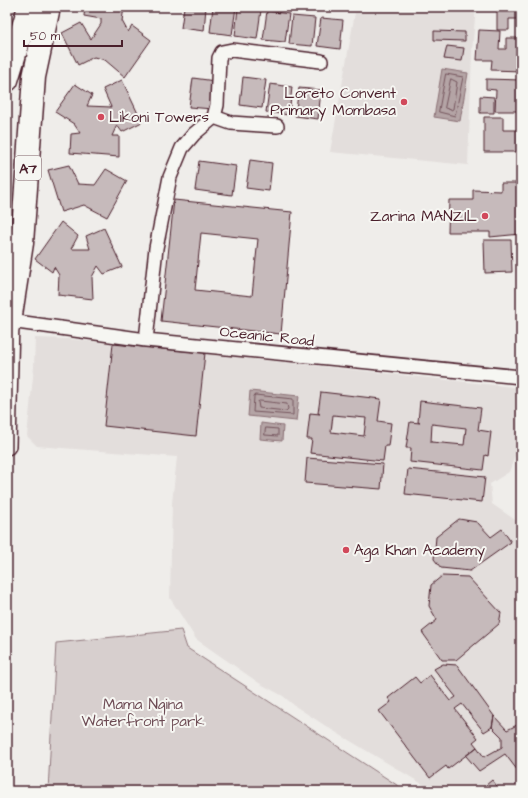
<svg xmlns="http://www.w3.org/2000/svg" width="528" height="798" viewBox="0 0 528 798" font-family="'Architects Daughter',sans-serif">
  <rect width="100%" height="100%" fill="#efedea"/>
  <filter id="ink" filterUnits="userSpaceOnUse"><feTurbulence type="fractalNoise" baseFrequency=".025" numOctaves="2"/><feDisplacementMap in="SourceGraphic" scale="8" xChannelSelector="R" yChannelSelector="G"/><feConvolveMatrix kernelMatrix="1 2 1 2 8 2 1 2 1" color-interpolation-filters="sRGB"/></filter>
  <g filter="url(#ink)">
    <path fill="#e3dedc" d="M308 7H476L472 51 468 165 330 152 355 13Z
      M35 338 70 339 521 388V419L517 450 509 472 490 484 492 504 521 524V791H434L332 730 295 706 283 696 259 683 196 639 170 598 172 503 177 457 37 446 27 436 34 367Z"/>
    <path fill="#d7cfce" stroke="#90777c" d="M181 630 187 648 406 791H48L56 643Z"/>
    <path fill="#b4a4a5" stroke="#8a6f74" d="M442 69 468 73 460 121 434 117Z
      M250 391 299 396 296 421 248 416Z
      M261 423 283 426 282 441 260 439Z"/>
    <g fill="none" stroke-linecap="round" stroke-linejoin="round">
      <path stroke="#74545c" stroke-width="1" d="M446 74 463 77 455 116 439 112Z
        M451 79 457 82 453 109 451 110 445 108Z
        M255 395 293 399V415L253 412 254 397Z
        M260 401 287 404 288 409 286 411 259 408 258 402Z
        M266 428 278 429V436L265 435Z"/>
    </g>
    <path fill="#c6babb" stroke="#4a1f2b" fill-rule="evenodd" d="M85 7H124L122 21 128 32 132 26 151 40 125 77 105 60 94 57 78 65 62 33 81 23 91 39 101 24V19L84 16Z
      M184 7H206L204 31 181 28Z
      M213 7H236L232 35 210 32Z
      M497 7H521V19H509V30H497Z
      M238 8 261 10 257 39 235 36Z
      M267 11 289 14 285 42 263 40Z
      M292 16 315 18 312 46 289 44Z
      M321 18 343 20 340 49 317 46Z
      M479 30 500 31 499 49H506V38H521V71L491 70 492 60H477Z
      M434 31 465 32V41L434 40Z
      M447 46 464 48 462 61 444 59Z
      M243 77 266 80 262 108 240 105Z
      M193 78 215 81 212 109 189 107Z
      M486 79 521 80V111H495L496 90 486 89Z
      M122 80 142 122 122 132 117 125 112 136H119V157L70 153 71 134 80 133 74 124 55 112 75 84 92 95 87 106 111 107 103 89Z
      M270 84 292 87 289 115 266 112Z
      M299 88 321 90 318 119 295 116Z
      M480 96 494 97V113H480Z
      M484 117H503V130H521V152H484Z
      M250 160 272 163 269 191 246 188Z
      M199 161 236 166 232 195 195 190Z
      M69 165 78 184 95 185 106 169 127 181 107 217 84 205 61 212 48 170Z
      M501 183H521V234L490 237V232H448L449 200H473V190L501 191Z
      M174 200 292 212 281 334 161 321ZM201 233 258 239 252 296 195 290Z
      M61 222 78 236 71 249H90L86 236 104 228 122 267 104 274 98 266 92 277 93 299 58 295 59 275 54 267 52 272 35 259Z
      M484 240H511L512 272 485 273Z
      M113 344 205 353 196 436 104 426Z
      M321 392 381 399 378 421 391 423 388 446H385L383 461 310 453 312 439H307L310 413 320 414 318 413ZM333 415 366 418 364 436 331 432Z
      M420 401 481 408 478 430 491 432 488 456 485 455 483 470 410 462 411 448H406L410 422 420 423 418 422ZM432 424 466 428 464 445 431 442Z
      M307 458 383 464 381 489 305 483Z
      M408 469 485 477 482 502 405 494Z
      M459 519 477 522 491 537 502 529 511 542 470 571 441 568 434 559 436 537Z
      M442 576 468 577 501 613 499 624 456 660H442L422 632 437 620 429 606 431 585Z
      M443 664 457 665 494 716 492 727 484 732 462 704 455 709 478 738 473 742 477 747 448 769 446 766 430 778 379 711 391 702 388 698 415 677 420 683 430 675 450 701 456 697 434 669Z
      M494 716 507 730 521 723V775L505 754 479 771 466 756 477 747 484 757 502 747V737L492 727Z
      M492 780 501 791H479Z"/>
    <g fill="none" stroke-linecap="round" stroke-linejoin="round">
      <defs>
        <path id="minor" d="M214 117 231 123 277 126
          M10 321 146 340 521 377
          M146 340 156 248 170 177 182 148 194 134 214 117 217 105 219 58 222 52 232 50 321 61"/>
        <path id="tertiary" d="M7 446 10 321"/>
        <path id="trunk" d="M7 80 29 7
          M7 329 10 321 22 243 34 77 49 7"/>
      </defs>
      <use href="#minor" stroke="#4a1f2b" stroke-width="16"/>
      <use href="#tertiary" stroke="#4a1f2b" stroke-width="20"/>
      <use href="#trunk" stroke="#4a1f2b" stroke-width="25"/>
      <use href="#minor" stroke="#f6f6f2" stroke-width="13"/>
      <use href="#tertiary" stroke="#f6f6f2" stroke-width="17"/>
      <use href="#trunk" stroke="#f6f6f2" stroke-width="22"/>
    </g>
  </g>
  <g fill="#d1495b" stroke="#f6f6f2" stroke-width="1.5">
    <circle cx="404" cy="102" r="4"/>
    <circle cx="101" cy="117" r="4"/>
    <circle cx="485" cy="216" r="4"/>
    <circle cx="346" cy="550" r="4"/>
  </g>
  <g text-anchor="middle" stroke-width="4" stroke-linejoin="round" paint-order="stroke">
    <rect fill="#f6f6f2" stroke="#7e6067" stroke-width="1" x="15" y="156" width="26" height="24" rx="3"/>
    <g font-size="14" font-weight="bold" fill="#4a1f2b">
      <text x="28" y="173">A7</text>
    </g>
    <g font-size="15" fill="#4a1f2b" stroke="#f6f6f2" text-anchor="end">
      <text x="396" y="98">Loreto Convent<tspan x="396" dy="17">Primary Mombasa</tspan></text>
      <text x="109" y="122" text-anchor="start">Likoni Towers</text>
      <text x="477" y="221">Zarina MANZIL</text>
      <text x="354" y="555" text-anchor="start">Aga Khan Academy</text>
    </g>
    <g font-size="15" fill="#4a1f2b" stroke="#f6f6f2">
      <text transform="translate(267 336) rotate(6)" y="5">Oceanic Road</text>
    </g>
    <g font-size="15" fill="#6d4b54" stroke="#f6f6f2">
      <text x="143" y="709">Mama Ngina<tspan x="143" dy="17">Waterfront park</tspan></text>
    </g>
  </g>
  <rect width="528" height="798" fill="none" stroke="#f6f6f2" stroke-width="24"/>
  <rect x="12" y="12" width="504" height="774" fill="none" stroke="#4a1f2b" stroke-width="1.5" filter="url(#ink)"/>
  <path d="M24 40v6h98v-6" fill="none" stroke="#4a1f2b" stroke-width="2"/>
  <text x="30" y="40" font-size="12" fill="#4a1f2b" stroke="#f6f6f2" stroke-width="3" paint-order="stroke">50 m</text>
</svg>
